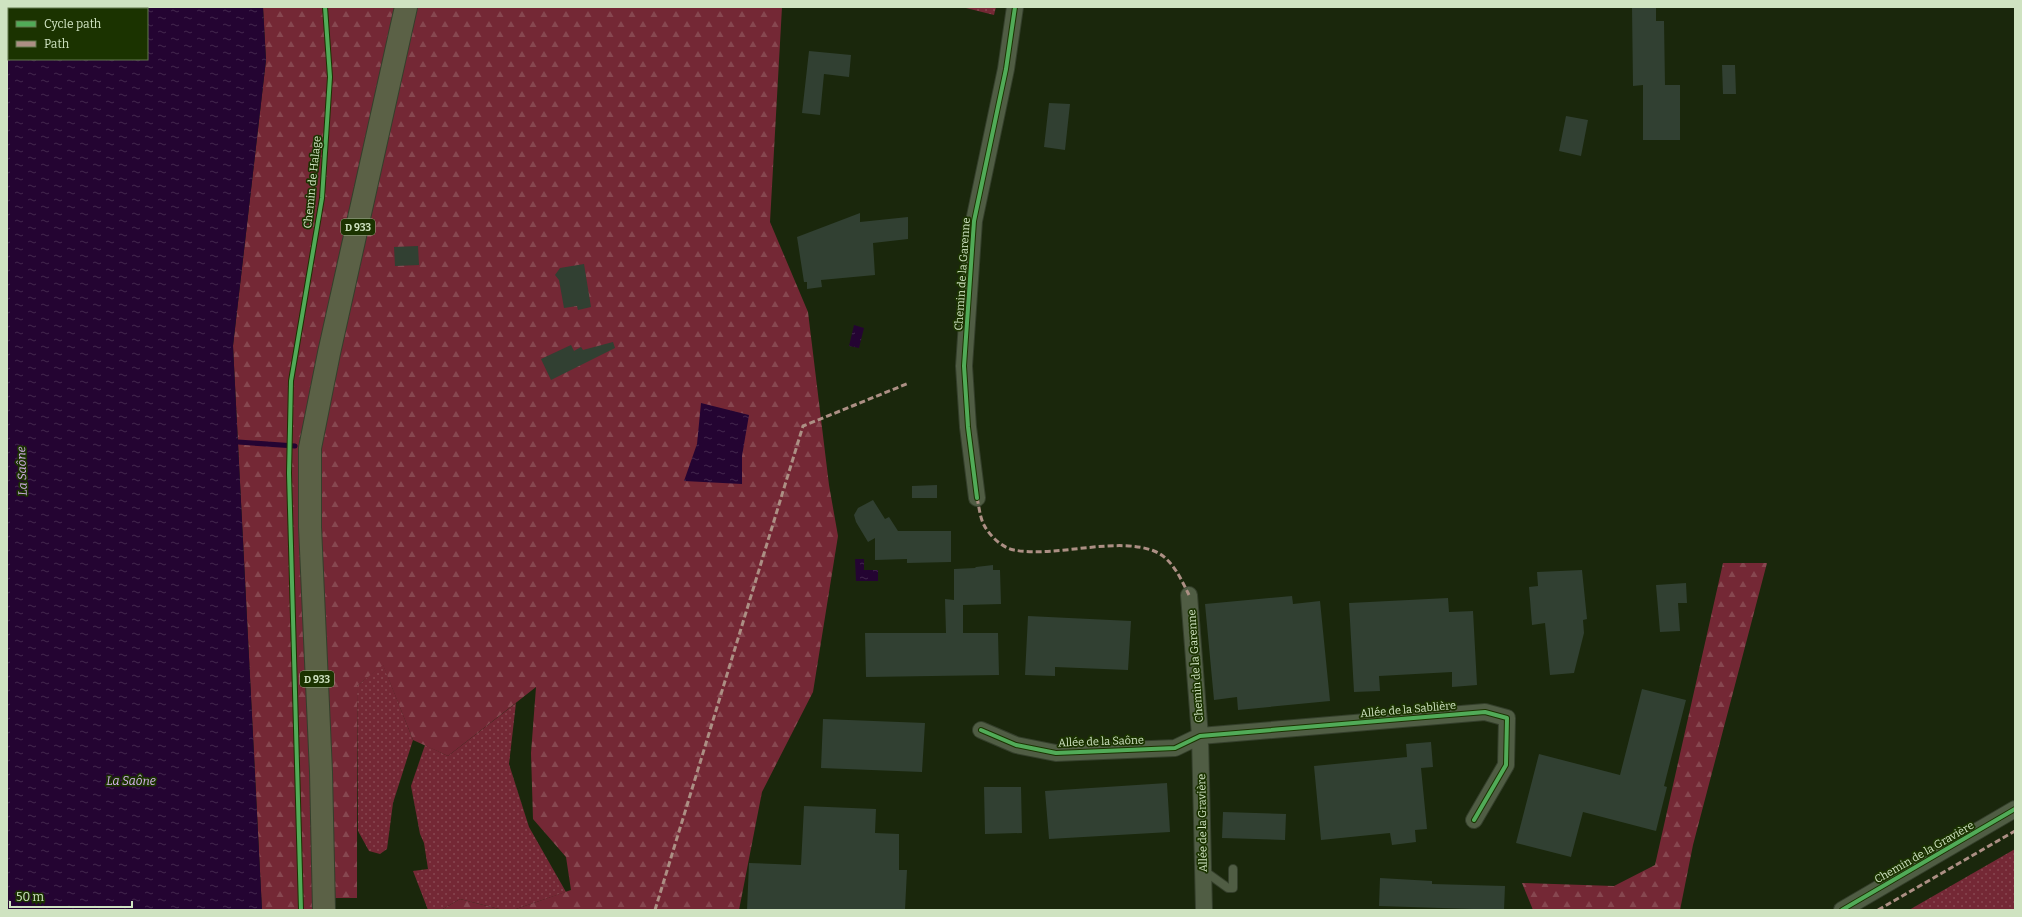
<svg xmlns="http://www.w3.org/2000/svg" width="2022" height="917" viewBox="0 0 2022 917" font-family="Bitter,serif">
  <defs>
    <pattern id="grass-dots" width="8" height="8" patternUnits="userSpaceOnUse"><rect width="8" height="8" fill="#742835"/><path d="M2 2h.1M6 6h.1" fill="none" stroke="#874750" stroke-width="1.8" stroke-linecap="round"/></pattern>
    <pattern id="forest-firs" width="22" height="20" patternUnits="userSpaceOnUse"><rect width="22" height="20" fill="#742835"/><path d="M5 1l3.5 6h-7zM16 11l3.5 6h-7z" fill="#874750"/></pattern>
    <pattern id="water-ripples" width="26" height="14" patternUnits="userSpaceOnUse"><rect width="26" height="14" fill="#240432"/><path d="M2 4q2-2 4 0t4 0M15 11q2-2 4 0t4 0" fill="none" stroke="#43284e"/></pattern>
  </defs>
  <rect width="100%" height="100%" fill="#1a270c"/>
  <path fill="url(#grass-dots)" d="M962 7H996L994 15Z
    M383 664 413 740 393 803 387 849 380 854 369 851 358 831 357 686Z
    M516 703 509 764 529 827 566 892 513 910H503L460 899 441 910H428L413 871 428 869 424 843 420 834 411 786 425 745 448 756Z
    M2015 849V910H1909Z"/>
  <path fill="url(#forest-firs)" d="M263 7H782L770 222 808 312 829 485 838 536 813 692 762 792 739 910H513L571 890 566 857 533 819 531 753 536 687 448 756 413 740 383 665 357 686V898H336L312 905V910H262L233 346 266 60Z
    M1723 563H1767L1693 845 1680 910H1533L1522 883 1614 886 1655 865Z
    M460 899 503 910H441Z"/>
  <path fill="url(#water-ripples)" fill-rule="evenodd" d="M7 7H263L266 60 233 346 262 910H7ZM9 9H147V59H9Z
    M854 325 864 328 859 348 849 346Z
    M701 403 749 415 742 456V484L684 481 697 444Z
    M855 559H864V570H878V581H856Z"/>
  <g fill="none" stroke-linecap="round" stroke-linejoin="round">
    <path stroke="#240432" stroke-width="5" d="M238 442 295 446"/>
  </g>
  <path fill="#314032" d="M1632 7H1656V21H1664L1665 85H1680V140H1643V85L1633 86Z
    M809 51 851 55 849 77 824 74 820 115 802 113Z
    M1722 65H1735L1736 94H1723Z
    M1049 103 1070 104 1065 150 1044 147Z
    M1566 116 1588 120 1581 156 1559 151Z
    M860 213V222L908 217V239L873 243 875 275 821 280 822 287 807 289V282H804L797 237Z
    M418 246 419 265 395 266 394 247Z
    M584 264 591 307 578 310 577 306 564 308 559 280 555 275 560 268Z
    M613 342 615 348 551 380 541 359 571 345 574 351 581 347 583 350Z
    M937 485V498H912V486Z
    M873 500 885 519 889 517 898 531H951V562L907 563V559L875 560V538L868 542 856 522 854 515 858 508Z
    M993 565V570H1000L1001 604 963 605V633H998L999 675 866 677 865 633H946L945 599 954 600V569L975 568 976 567Z
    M1582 570 1587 619 1583 620 1584 633 1574 673 1550 675 1545 623 1532 625 1529 587 1538 586 1537 572Z
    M1686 583 1687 603H1678L1680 631 1660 632 1656 585Z
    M1292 596 1293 604 1320 601 1330 701 1238 710 1237 697 1214 700 1205 604Z
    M1448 598 1449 612 1473 611 1477 685 1452 687V672L1379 676 1380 691 1354 692 1349 603Z
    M1028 616 1131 621 1128 670 1055 667V676L1025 675Z
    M1642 689 1686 700 1664 786 1667 787 1656 831 1583 812 1571 857 1516 843 1539 754 1620 775Z
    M823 719 925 723 922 772 821 768Z
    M1431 742 1433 767 1421 768 1427 829 1415 830 1416 842 1392 845 1390 833 1321 840 1314 766 1407 757 1406 744Z
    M1167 783 1170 832 1049 839 1045 791Z
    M984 787H1021L1022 833 985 834Z
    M804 806 876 809 875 833 899 834V870H907L905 910H747L749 863 801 865Z
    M1223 812 1286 814 1285 840 1222 838Z
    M1380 878 1432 881V884L1505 886 1504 910 1379 906Z"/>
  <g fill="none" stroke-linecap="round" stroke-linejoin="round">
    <defs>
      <path id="service" d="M1203 870 1228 888H1233V869"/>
      <path id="minor" d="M977 498 968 427 964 366 974 221 1006 69 1015 7
        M1189 595 1200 736 1204 910
        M981 730 1016 745 1056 753 1175 748 1200 736 1485 712 1507 718 1506 765 1474 820
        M1842 910 2015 809"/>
      <path id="primary" d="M324 910 321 772 310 527V448L329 353 406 7"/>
    </defs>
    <use href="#service" stroke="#343f2b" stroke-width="10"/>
    <use href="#minor" stroke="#343f2b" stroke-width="18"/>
    <use href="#primary" stroke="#343f2b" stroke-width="24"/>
    <use href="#service" stroke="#505d44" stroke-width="8"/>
    <use href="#minor" stroke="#505d44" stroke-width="16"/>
    <use href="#primary" stroke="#5b6146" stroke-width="22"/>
    <path stroke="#ac8f84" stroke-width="3" stroke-dasharray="6 3" stroke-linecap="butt" d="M977 498C979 506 980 518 984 525 989 535 1002 548 1014 550 1055 558 1116 536 1154 551 1172 558 1181 579 1189 595
      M655 910 803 426 909 383
      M1878 910 2015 831"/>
    <defs>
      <path id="cycleway" d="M977 498 968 427 964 366 974 221 1006 69 1015 7
        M981 730 1016 745 1056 753 1175 748 1200 736 1485 712 1507 718 1506 765 1474 820
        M301 910 289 473 291 381 322 198 330 77 325 7
        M1842 910 2015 809"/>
    </defs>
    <use href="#cycleway" stroke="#1b3300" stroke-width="6"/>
    <use href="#cycleway" stroke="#51ab58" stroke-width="4"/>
  </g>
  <g text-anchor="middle" stroke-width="3.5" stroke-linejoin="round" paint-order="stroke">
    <g fill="#1b3300" stroke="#99ae87" stroke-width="1">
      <rect x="341" y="219" width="34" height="16" rx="3"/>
      <rect x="300" y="671" width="34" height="16" rx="3"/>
    </g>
    <g font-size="10" font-weight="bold" fill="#cfe3c1">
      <text x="358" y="231">D 933</text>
      <text x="317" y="683">D 933</text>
    </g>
    <g font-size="11" fill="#cfe3c1" stroke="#1b3300">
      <text transform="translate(312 182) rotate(-84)" y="4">Chemin de Halage</text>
      <text transform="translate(962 274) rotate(-86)" y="4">Chemin de la Garenne</text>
      <text transform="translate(1195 666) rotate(-94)" y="4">Chemin de la Garenne</text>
      <text transform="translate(1408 709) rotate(-5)" y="4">Allée de la Sablière</text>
      <text transform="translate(1101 741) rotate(-2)" y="4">Allée de la Saône</text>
      <text transform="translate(1202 823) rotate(-91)" y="4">Allée de la Gravière</text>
      <text transform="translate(1924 852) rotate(-30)" y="4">Chemin de la Gravière</text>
    </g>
    <g font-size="12" font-style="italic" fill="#d9b4f1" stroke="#1b3300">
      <text transform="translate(22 471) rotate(-92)" y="4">La Saône</text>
      <text x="131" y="785">La Saône</text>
    </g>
  </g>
  <rect width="2022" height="917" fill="none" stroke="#cfe3c1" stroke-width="16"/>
  <rect x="8" y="8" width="140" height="52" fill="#1b3300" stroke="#63794d"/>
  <rect x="16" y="21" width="20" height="6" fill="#51ab58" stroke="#63794d"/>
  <text x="44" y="28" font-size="12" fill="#cfe3c1">Cycle path</text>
  <rect x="16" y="41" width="20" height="6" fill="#ac8f84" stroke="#63794d"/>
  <text x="44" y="48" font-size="12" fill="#cfe3c1">Path</text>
  <path d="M10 901v6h122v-6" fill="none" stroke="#cfe3c1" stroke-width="2"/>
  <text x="16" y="901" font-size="12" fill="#cfe3c1" stroke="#1b3300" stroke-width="3" paint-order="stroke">50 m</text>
</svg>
